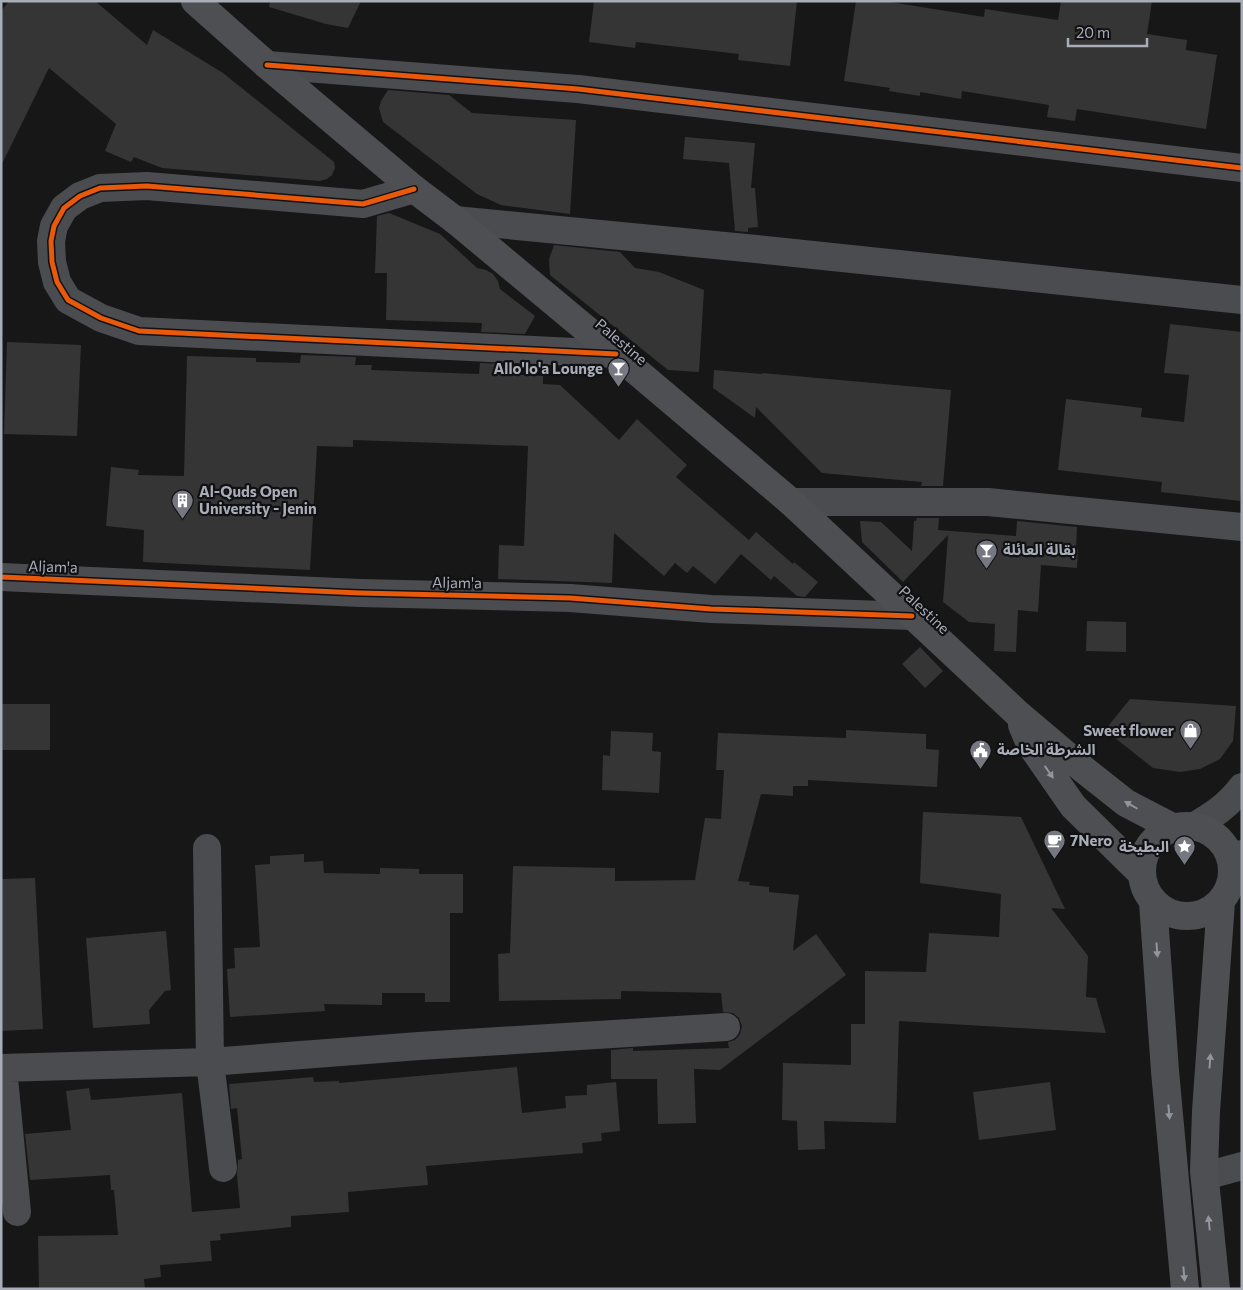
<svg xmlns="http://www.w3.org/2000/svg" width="1243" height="1290" viewBox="0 0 1243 1290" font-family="Commissioner,'Noto Sans Arabic',sans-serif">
  <rect width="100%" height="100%" fill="#171717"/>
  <path fill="#353536" d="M9 1H95L147 45 153 30 223 73 334 162 335 168 332 175 327 179 320 181 162 168 134 157 131 162 105 151 116 124 49 68 1 166V11Z
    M270 1H361L348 28 326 24 269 7Z
    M594 1H797L790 66 738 60 739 54 636 42 635 48 589 42Z
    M856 1H884L984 17 985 9 1058 20 1061 1H1152L1147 34 1187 40 1186 50 1217 55 1206 129 1077 109 1075 121 1047 117 1049 105 962 91 961 99 920 92V96L889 91 890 88 844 81Z
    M388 90 449 95 472 113 576 120 570 214 501 205 477 194 383 122 379 108 381 101Z
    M685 137 755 143 751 188H755L758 227 748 228V232L735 231 729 163 683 159Z
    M389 213 440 234 477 268 486 270 493 274 498 281 500 289 535 316 525 334 481 332 482 323 386 320 387 273H375L377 216Z
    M554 245 620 252 635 268 659 272 704 290 699 372 668 370 550 275 549 259Z
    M1170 324 1242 332V483L1240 501 1161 492 1162 482 1058 470 1066 399 1142 408 1141 417 1184 422 1189 375 1164 373Z
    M7 342 81 345 77 436 4 434Z
    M301 355 356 357 355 365H372L371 370 479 374 480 363 508 364 502 374 543 376V384L560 385 619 440 637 419 687 465 676 477 749 540 756 532 793 564 794 562 818 582 805 597 797 596 774 576 771 580 741 554 715 584 693 566 687 573 675 563 664 576 614 533 612 583 498 579 499 545 524 546 528 446 353 440V447L317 446 310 570 143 562 144 530 106 526 111 467 139 470 138 475 184 476 187 356 256 358V362L300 363Z
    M714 370 762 374V373L951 390 943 486H921L922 482 822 473 756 407 755 418 713 388Z
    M917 518H939L938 530 1016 536 1017 521 1077 527 1076 548 1078 549 1077 568 1041 565 1038 612 1018 610 1016 652 994 651 995 624 969 622 943 602 948 535 903 582 862 542 860 521 881 522 912 551 914 521H916Z
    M1087 621 1126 622V652L1086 651Z
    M920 647 943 671 925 688 902 664Z
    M1130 699 1236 706 1233 741 1220 759 1200 769 1180 772 1153 768 1105 730Z
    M1 704H50V750H1Z
    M846 730 926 734V749L939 750 937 787 808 780V786H793V796L761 794 738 881 750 882 749 885 769 887V892L799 895 793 951 816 934 846 975 720 1070 694 1069 696 1123 658 1124 657 1079H611V1050L633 1048V1051L729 1048 728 1042 735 1040 740 1034 742 1026 739 1018 733 1013 723 1012 721 993 621 991V999L499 1001 498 954 510 953 513 866 615 868V881L695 880 705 818 721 819 724 770H716L718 733 846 738Z
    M611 731 653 733 652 751 661 752 659 793 602 790 603 755 610 756Z
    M923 812 1021 817 1065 909 1051 908 1088 956 1086 997 1096 998 1106 1033 899 1021 896 1123 824 1121 825 1149 798 1150 797 1121 782 1120 783 1063 851 1065V1024H865V971L926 972 929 933 999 937 1001 894 920 883Z
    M304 854V862L323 861 324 873 380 874V868L419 869V874H463V913H450V1002H425V993H382V1005L324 1004 325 1011 230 1017 227 969 235 968 234 948 260 947 255 865 270 864V856Z
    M35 878 43 1029 1 1031V879Z
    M166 931 171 990 165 991 149 1010 150 1024 93 1028 86 938Z
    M517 1067 522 1113 566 1108 565 1096 587 1095V1085L616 1082 620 1131 601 1133 602 1141 582 1143 583 1153 426 1166 428 1185 348 1192 349 1212 291 1216V1227L220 1234 221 1240 210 1241 212 1261 160 1265 161 1277 144 1279 145 1289H39L38 1236 118 1235 114 1190H111L110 1175 30 1180 25 1134 71 1130 66 1091 89 1088 91 1100 182 1093 192 1212 240 1208 237 1175 238 1160 242 1159 237 1108 231 1109 229 1084 313 1077 314 1082 339 1081V1083Z
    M1050 1082 1056 1130 979 1140 973 1092Z"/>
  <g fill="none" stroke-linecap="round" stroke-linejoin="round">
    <path stroke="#4b4c50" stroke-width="28" d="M267 65 578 89 1242 168
      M414 189 363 204 147 186 100 188 80 196 64 208 54 226 51 241 52 262 57 282 68 300 101 318 139 331 616 354
      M455 220 756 249 1242 300
      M791 502H988L1242 527
      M1 577 360 593 570 598 711 609 912 616
      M1193 827C1212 816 1229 805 1242 787
      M207 848 210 1062 223 1168
      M1232 875 1242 854
      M1 1068 210 1062 419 1046 726 1027
      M3 1068 17 1212
      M1205 1176 1242 1166"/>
    <path stroke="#4d4f52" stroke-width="28" d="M195 1 267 65 414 189 455 220 616 354 791 502 1018 714 1083 769 1126 803 1174 828
      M1022 725 1030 744 1073 806 1142 874
      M1142 871a45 45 0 1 1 90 0a45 45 0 1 1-90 0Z
      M1153 902 1165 1071 1185 1289
      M1216 1289 1204 1171 1206 1111 1221 902"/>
    <defs>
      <path id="cycleway" d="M267 65 578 89 1242 168
        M414 189 363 204 147 186 100 188 80 196 64 208 54 226 51 241 52 262 57 282 68 300 101 318 139 331 616 354
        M1 577 360 593 570 598 711 609 912 616"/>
    </defs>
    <use href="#cycleway" stroke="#111113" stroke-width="8"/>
    <use href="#cycleway" stroke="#e8590c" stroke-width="5"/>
  </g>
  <defs><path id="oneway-solid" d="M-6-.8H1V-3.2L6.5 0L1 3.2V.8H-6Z" transform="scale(1.25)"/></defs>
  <g fill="#91969e">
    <use href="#oneway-solid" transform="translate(1049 772) rotate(55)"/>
    <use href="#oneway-solid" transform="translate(1131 805) rotate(-150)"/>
    <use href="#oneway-solid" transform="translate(1157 950) rotate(86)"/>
    <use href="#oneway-solid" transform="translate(1210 1061) rotate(-86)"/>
    <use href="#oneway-solid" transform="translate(1169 1112) rotate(85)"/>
    <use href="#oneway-solid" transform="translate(1209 1223) rotate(-96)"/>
    <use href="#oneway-solid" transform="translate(1184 1274) rotate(85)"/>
  </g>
  <defs>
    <symbol id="bar-pin" viewBox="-11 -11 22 30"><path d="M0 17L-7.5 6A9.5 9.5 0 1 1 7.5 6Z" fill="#757880" stroke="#111113"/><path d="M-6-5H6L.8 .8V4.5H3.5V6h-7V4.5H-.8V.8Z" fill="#fff"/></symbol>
    <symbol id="building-pin" viewBox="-11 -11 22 30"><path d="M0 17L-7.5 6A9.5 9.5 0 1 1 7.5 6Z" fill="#757880" stroke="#111113"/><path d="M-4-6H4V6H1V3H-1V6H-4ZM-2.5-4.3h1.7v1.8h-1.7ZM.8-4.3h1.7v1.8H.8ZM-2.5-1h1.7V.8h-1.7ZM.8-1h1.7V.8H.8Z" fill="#fff"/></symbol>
    <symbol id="shop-pin" viewBox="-11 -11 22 30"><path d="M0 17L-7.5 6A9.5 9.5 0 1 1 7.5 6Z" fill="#757880" stroke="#111113"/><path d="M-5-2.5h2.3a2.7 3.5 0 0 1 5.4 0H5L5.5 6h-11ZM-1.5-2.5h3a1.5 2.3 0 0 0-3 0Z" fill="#fff"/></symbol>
    <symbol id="civic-pin" viewBox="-11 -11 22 30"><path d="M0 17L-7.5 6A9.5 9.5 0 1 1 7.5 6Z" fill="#757880" stroke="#111113"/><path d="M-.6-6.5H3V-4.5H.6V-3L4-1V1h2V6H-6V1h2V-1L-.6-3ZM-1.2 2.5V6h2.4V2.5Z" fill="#fff"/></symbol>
    <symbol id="cafe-pin" viewBox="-11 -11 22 30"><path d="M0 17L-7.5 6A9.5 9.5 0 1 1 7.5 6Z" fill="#757880" stroke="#111113"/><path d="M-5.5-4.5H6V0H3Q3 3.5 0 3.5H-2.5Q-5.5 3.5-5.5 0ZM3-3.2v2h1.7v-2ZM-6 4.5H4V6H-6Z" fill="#fff"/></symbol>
    <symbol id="sight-pin" viewBox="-11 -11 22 30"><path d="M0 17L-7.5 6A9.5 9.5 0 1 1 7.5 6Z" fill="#757880" stroke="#111113"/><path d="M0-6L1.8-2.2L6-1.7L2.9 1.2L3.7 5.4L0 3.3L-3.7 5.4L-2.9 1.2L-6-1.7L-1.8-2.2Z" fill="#fff"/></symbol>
  </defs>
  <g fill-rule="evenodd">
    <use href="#bar-pin" x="606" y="356" width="25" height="34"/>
    <use href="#building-pin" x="170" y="488" width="25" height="34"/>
    <use href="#bar-pin" x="974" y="538" width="25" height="34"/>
    <use href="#shop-pin" x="1178" y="718" width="25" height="34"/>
    <use href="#civic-pin" x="968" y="738" width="25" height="34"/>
    <use href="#cafe-pin" x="1042" y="828" width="25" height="34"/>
    <use href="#sight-pin" x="1172" y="834" width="25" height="34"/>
  </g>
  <g text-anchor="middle" stroke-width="4.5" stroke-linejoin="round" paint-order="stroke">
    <g font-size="15" fill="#a8adb8" stroke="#111113">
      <text transform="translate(621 342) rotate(40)" y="5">Palestine</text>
      <text transform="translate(53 567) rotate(2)" y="5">Aljam'a</text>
      <text transform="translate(457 583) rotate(1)" y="5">Aljam'a</text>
      <text transform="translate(924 610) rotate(43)" y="5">Palestine</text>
    </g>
    <g font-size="15" font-weight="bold" fill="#a8adb8" stroke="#111113" text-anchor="start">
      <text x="603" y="374" text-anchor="end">Allo'lo'a Lounge</text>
      <text x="199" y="497">Al-Quds Open<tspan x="199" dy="17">University - Jenin</tspan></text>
      <text x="1003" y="555">بقالة العائلة</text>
      <text x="1174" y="736" text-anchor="end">Sweet flower</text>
      <text x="997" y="755">الشرطة الخاصة</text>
      <text x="1070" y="846">7Nero</text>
      <text x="1169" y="852" text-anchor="end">البطيخة</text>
    </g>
  </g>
  <rect width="1243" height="1290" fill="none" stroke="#a8adb8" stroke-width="5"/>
  <path d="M1068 38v8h79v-8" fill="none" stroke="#a8adb8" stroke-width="2.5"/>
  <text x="1076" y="38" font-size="15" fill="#a8adb8" stroke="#111113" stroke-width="4" paint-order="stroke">20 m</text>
</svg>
